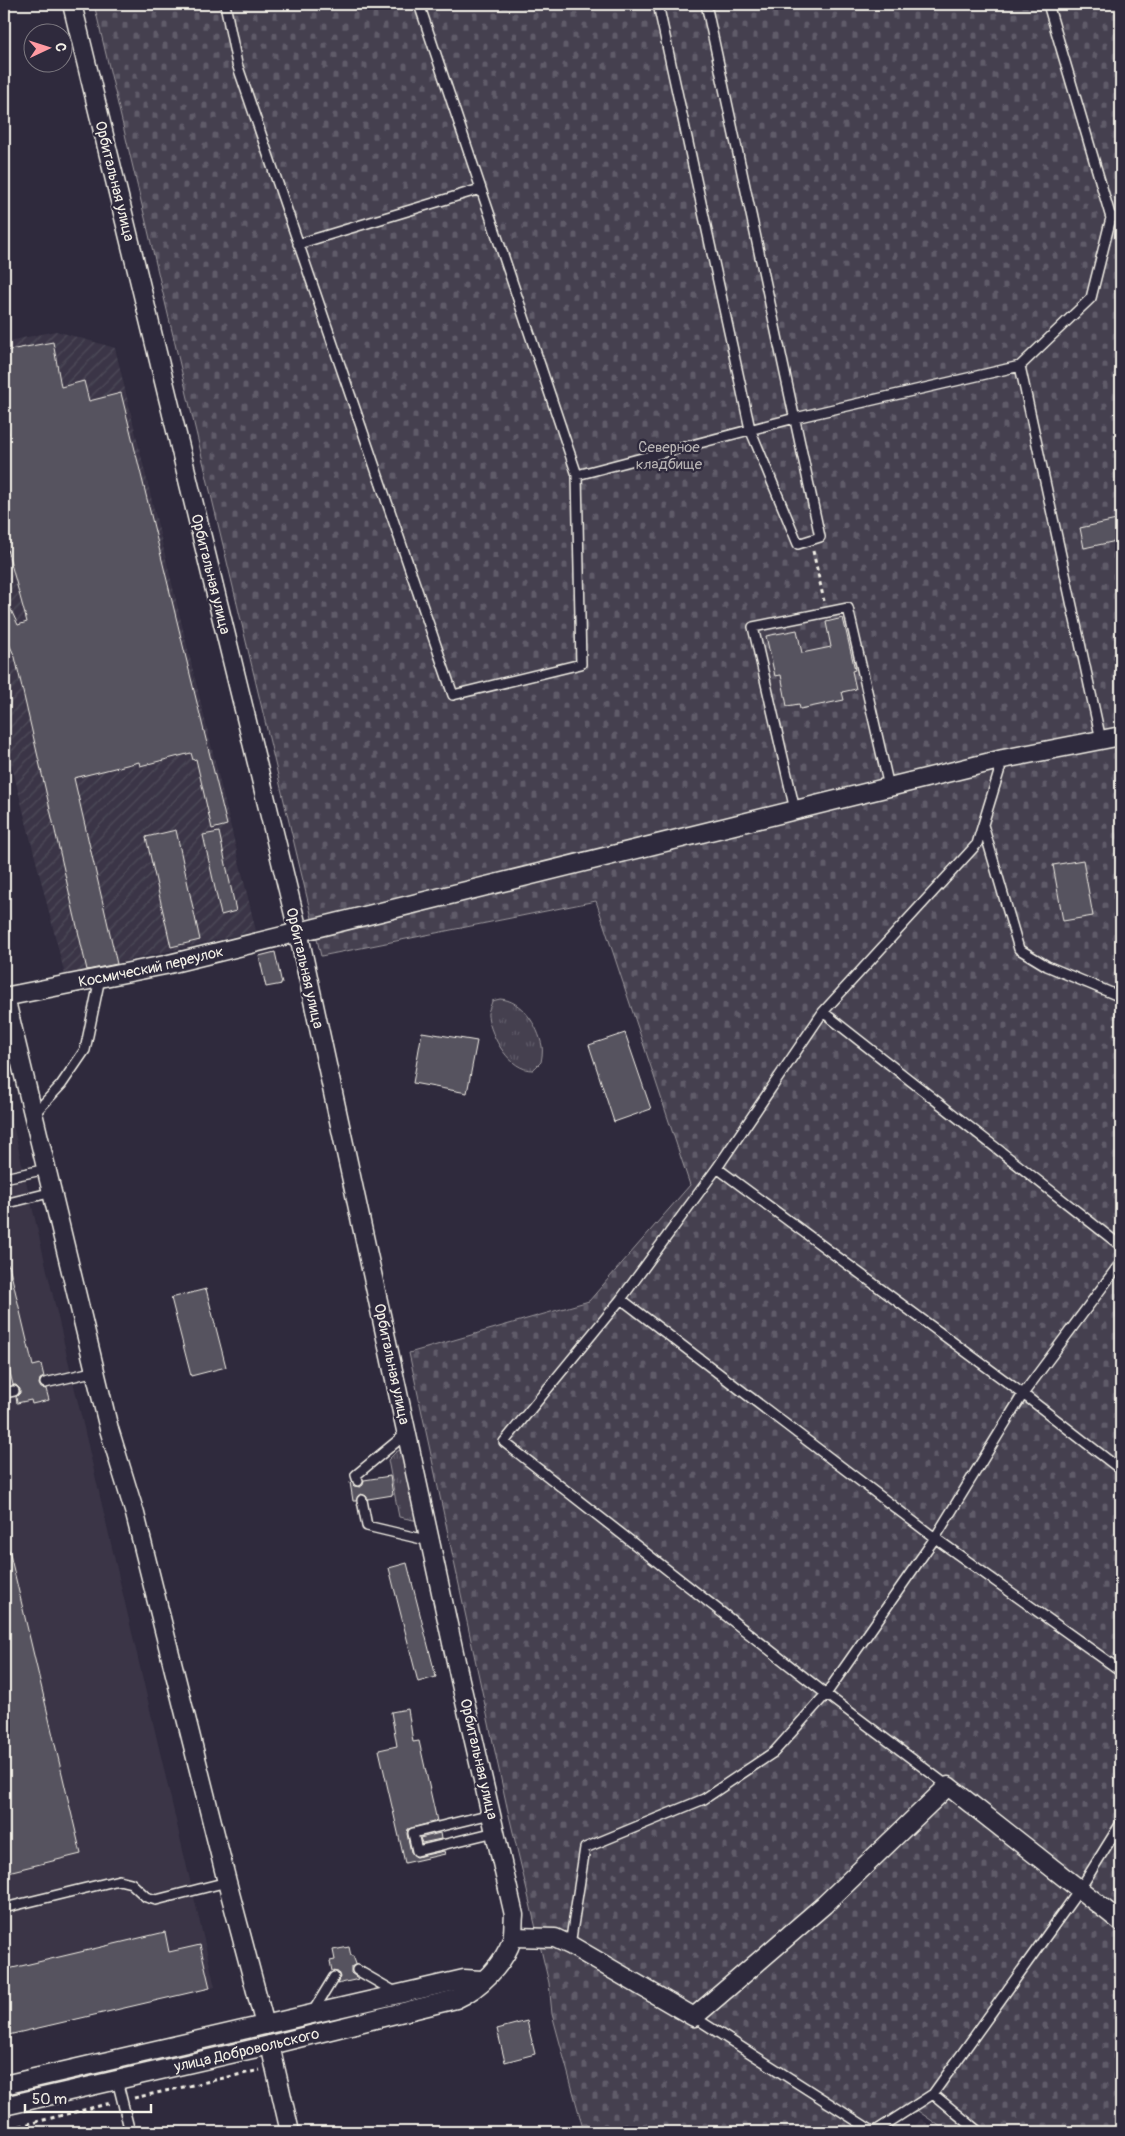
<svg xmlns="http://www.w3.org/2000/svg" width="1125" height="2136" viewBox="0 0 1125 2136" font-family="Pangolin,sans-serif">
  <defs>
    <pattern id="industrial-furrows" width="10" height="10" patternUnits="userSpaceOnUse" patternTransform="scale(1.25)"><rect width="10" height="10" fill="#3b3647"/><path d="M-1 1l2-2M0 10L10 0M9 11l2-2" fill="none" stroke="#4e4a59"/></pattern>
    <pattern id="grass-tufts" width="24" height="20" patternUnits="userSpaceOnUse" patternTransform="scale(1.25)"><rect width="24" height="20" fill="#454050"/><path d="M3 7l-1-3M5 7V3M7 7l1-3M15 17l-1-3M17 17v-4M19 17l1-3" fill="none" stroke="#605c69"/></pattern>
    <pattern id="cemetery-stones" width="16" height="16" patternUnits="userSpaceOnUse" patternTransform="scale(1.25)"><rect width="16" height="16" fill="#454050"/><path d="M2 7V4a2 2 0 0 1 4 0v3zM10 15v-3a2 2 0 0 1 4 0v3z" fill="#605c69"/></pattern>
  </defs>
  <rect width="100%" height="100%" fill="#2f2a3d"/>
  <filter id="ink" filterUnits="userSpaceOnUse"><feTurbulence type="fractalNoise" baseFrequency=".02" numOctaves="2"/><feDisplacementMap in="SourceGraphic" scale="10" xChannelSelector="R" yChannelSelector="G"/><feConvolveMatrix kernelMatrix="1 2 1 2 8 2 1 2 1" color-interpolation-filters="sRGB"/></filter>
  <g filter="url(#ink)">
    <path fill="#3b3647" d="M4 1087 215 1987 4 2036Z"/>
    <path fill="url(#industrial-furrows)" d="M56 331 115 348 256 931 65 975 4 735V342Z
      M921 2119 938 2132H911Z"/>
    <path fill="url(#grass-tufts)" stroke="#9c989c" d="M500 999C522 1000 538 1026 542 1046 543 1051 542 1057 541 1062L533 1070C510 1071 491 1037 488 1016 487 1012 491 1006 492 1001Z
      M406 1447 423 1522 399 1517 388 1460 396 1452Z"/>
    <path fill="url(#cemetery-stones)" stroke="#9c989c" d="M94 4H1121V2132H948L908 2104 888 2132H584L552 2014 549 1983 507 1807 409 1353 589 1301 690 1185 596 901 321 956Z"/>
    <path fill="#56525f" stroke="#f4f1e8" d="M53 342 61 387 84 381 89 401 121 393 227 825 212 829 196 759 193 760 191 753 140 766 139 762 74 778 117 964 87 970 15 657 4 633V595L18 625 27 622 4 538V434H9L4 413V351Z
      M1121 519V540L1084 548 1080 528Z
      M843 618 855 670 852 671 856 689 842 692 844 700 800 709 799 704 787 706 781 675 775 676 766 636 797 630 802 653 831 647 826 622Z
      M176 830 200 940 171 947 146 837Z
      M219 832 236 911 221 915 203 835Z
      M1083 860 1093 916 1063 921 1053 865Z
      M275 952 282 984 266 987 259 956Z
      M422 1032 477 1041 467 1093 413 1083Z
      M625 1033 651 1109 614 1122 589 1045Z
      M9 1265 33 1366 41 1364 44 1377 40 1379 39 1384 41 1388 46 1389 49 1400 32 1404 31 1400 17 1403 16 1397 20 1393V1389L16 1385H13L4 1348V1266Z
      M206 1289 226 1367 191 1376 171 1298Z
      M390 1476 393 1495 368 1499 366 1496 361 1494 358 1496 356 1501H353L350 1482 354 1486 360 1487 363 1485 364 1480Z
      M9 1550 81 1854 4 1873V1551Z
      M407 1563 436 1677 418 1682 389 1568Z
      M408 1709 413 1742 419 1741 437 1821 408 1829 407 1834 411 1852 416 1857 444 1851 445 1854 405 1863 379 1750 397 1746 391 1712Z
      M440 1833 441 1839 422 1843 420 1838Z
      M165 1932 169 1952 200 1945 210 1988 4 2036V1970Z
      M349 1947 351 1956H353L356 1964 351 1967V1973L359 1979 337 1984 340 1977 338 1972 332 1971 330 1961 335 1960 333 1950Z
      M527 2021 535 2054 505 2062 497 2029Z"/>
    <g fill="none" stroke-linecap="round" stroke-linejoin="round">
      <defs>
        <path id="service" d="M225 4 237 64 453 695 581 664 577 475 419 4
          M658 4 750 429 798 544 820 537 706 4
          M1048 4 1111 218
          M298 244 480 189
          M577 475 795 418 1020 366
          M1101 740 1020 366 1091 298 1111 218 1121 216
          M795 810 753 627 848 608 889 787
          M983 825 1019 949 1047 966 1121 997
          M823 1012 1121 1246
          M34 1114 61 1085 85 1050 100 978
          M717 1168 1023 1394 1121 1470
          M4 1178 47 1169
          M4 1204 53 1192
          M621 1299 935 1538 1121 1671
          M45 1383 96 1371
          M4 1393 14 1391
          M358 1481 356 1475 407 1433
          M362 1500 367 1526 430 1541
          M948 1786 826 1694 504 1442 621 1299 717 1168 823 1012 977 844 1003 759
          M491 1814 413 1833 417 1851 495 1832
          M4 1908 119 1880 131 1883 146 1897 156 1900 227 1882
          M570 1945 585 1848 704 1799 774 1752 826 1694 935 1538 1023 1394 1121 1262
          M357 1970 397 1993
          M312 2013 334 1977
          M694 2017 874 2132 933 2094 1080 1889 1121 1823
          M117 2080 130 2132
          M933 2094 979 2132"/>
        <g id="minor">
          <path id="s1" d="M4 997 165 965 1003 759 1121 736"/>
          <path d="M5 997 109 1429 135 1514 227 1882 265 2025"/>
          <path d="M513 1937 555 1938 570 1945 694 2017 824 1905 948 1786 1121 1922"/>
          <path d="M270 2045 290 2132"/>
          <path d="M4 2085 464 1979 482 1980"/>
          <path id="s2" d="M4 2106 270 2045 456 1999C479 1989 505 1963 512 1939 514 1931 513 1923 514 1915L460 1680 298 931 72 4"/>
        </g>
      </defs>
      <use href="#service" stroke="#f4f1e8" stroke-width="12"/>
      <use href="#minor" stroke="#f4f1e8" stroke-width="21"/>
      <path stroke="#f4f1e8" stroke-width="3" stroke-dasharray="4 4" stroke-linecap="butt" d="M813 551 824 601
        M134 2098 260 2070
        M4 2130 111 2103"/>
      <use href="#service" stroke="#2f2a3d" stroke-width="9"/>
      <use href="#minor" stroke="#2f2a3d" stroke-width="18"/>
    </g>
  </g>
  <g text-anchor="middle" stroke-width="4.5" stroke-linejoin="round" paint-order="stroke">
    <g font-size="15" fill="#f4f1e8" stroke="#2f2a3d">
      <text transform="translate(115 181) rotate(76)" y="5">Орбитальная улица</text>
      <text transform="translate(211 574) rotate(76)" y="5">Орбитальная улица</text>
      <text dy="5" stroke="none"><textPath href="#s1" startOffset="150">Космический переулок</textPath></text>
      <text transform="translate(305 968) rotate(77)" y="5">Орбитальная улица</text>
      <text transform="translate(392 1364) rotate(78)" y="5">Орбитальная улица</text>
      <text transform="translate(479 1759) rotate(77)" y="5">Орбитальная улица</text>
      <text dy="5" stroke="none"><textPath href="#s2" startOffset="249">улица Добровольского</textPath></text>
    </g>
    <g font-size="15" fill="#b7b3b3" stroke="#2f2a3d">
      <text x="669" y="452">Северное<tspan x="669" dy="17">кладбище</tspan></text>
    </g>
  </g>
  <rect width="1125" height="2136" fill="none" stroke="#2f2a3d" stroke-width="20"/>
  <rect x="10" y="10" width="1105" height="2116" fill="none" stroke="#f4f1e8" stroke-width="2" filter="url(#ink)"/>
  <g transform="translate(48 48) rotate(86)"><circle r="24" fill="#2f2a3d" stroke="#7e7a81"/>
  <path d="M0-4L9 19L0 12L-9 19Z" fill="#ff9aa2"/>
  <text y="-8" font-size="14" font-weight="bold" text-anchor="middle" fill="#f4f1e8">С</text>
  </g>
  <path d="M25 2104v8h126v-8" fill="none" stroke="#f4f1e8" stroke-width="2.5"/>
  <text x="32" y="2104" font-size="15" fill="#f4f1e8" stroke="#2f2a3d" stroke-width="4" paint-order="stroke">50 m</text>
</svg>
